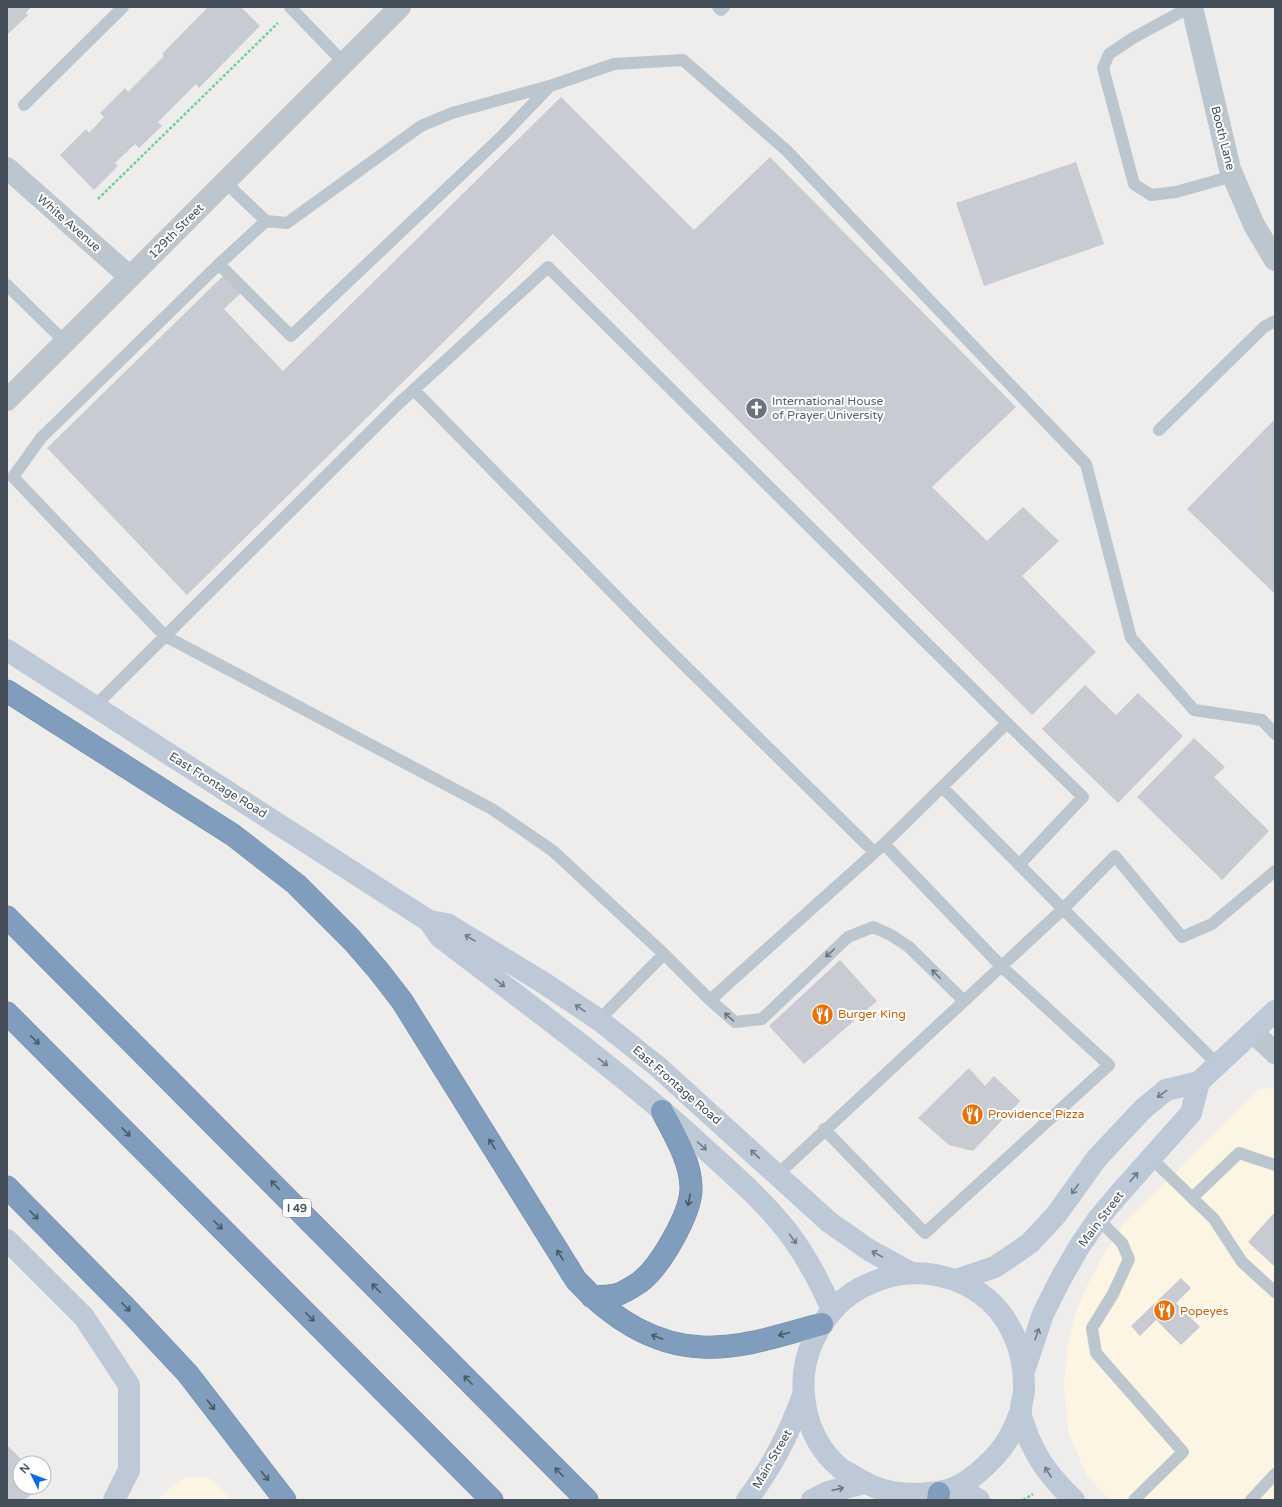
<svg xmlns="http://www.w3.org/2000/svg" width="1282" height="1507" viewBox="0 0 1282 1507" font-family="'Varela Round',sans-serif">
  <rect width="100%" height="100%" fill="#efecec"/>
  <path fill="#fcf5e3" d="M1272 1087 1275 1088V1500H1109L1086 1474 1068 1431 1064 1386 1067 1348 1074 1317 1086 1288 1101 1259 1125 1222 1258 1090Z
    M199 1477 211 1479 232 1500H158L175 1483 185 1478Z"/>
  <path fill="#c8cbd1" d="M7 7H31L26 13 28 15 7 35Z
    M208 7H241L260 26 199 88 196 84 158 122 162 126 139 148 135 144 115 163 118 166 94 190 60 155 86 129 89 133 104 117 100 113 125 88 128 92 164 56 162 54Z
    M561 97 694 230 770 157 1016 407 932 487 987 541 1023 507 1059 541 1022 576 1096 652 1032 715 553 234 187 595 47 448 223 276 241 293 224 309 283 371Z
    M1076 162 1104 244 984 286 956 203Z
    M1275 419V594L1187 509Z
    M1085 685 1116 715 1138 693 1183 736 1118 803 1042 729Z
    M1194 738 1225 767 1214 777 1269 831 1222 880 1137 797Z
    M840 960 877 1001 804 1064 769 1026Z
    M969 1068 985 1086 994 1076 1020 1101 973 1151 949 1145 918 1118Z
    M1275 1212V1267L1248 1242Z
    M1181 1278 1191 1288 1176 1303 1200 1327 1181 1345 1156 1320 1140 1336 1131 1326Z
    M7 1445 25 1463H20V1487H39L25 1500H7Z"/>
  <g fill="none" stroke-linecap="round" stroke-linejoin="round">
    <defs>
      <path id="highway" d="M7 691 233 835 296 884 352 940 378 970 402 1001 576 1280C609 1316 652 1345 702 1347 743 1349 784 1334 822 1324
        M7 917 587 1500
        M7 1013 492 1500
        M7 1187 130 1312 188 1374 285 1500
        M592 1297C600 1296 611 1297 619 1294 626 1291 634 1286 640 1282 660 1267 690 1215 691 1190 692 1163 674 1134 662 1111
        M938 1500 939 1493"/>
    </defs>
    <use href="#highway" stroke="#6c88aa" stroke-width="23"/>
    <path stroke="#6ecfa1" stroke-width="2.5" stroke-dasharray="3 2" stroke-linecap="butt" d="M98 199 278 23
      M1023 1500 1033 1494"/>
    <path stroke="#bcc6cf" stroke-width="12" d="M290 7 344 63
      M718 7 721 10 724 7
      M1190 7 1133 38 1109 54 1103 68 1134 184 1151 195 1176 192 1233 176
      M24 105 123 7
      M225 182 266 221
      M219 264 266 221 287 223 421 126 452 113 549 86
      M7 285 65 342
      M414 390 660 641 874 852
      M1159 430 1264 327 1275 321
      M94 707 396 406 548 267 1007 723 942 787 1218 1065
      M1007 723 1083 797 1019 865
      M664 954 553 851 492 809 165 636 13 477 41 438 219 264 291 336 502 136 550 86 614 64 683 60 786 150 1086 464 1131 638 1194 710 1262 720 1275 734
      M710 1000 735 1022 762 1019 848 937 873 927 891 935 909 947 964 1001
      M599 1020 664 954 710 1000 884 844 942 787
      M824 1129 925 1233 1109 1065 1001 966 884 844
      M1151 1158 1214 1219 1242 1262 1275 1292
      M777 1175 1063 909 1115 856 1182 937 1212 924 1275 871
      M1192 1198 1239 1153 1275 1165
      M1098 1219 1122 1243 1129 1259 1113 1294 1092 1328 1096 1353 1183 1452 1134 1500
      M1251 1500 1275 1474"/>
    <path stroke="#bcc6cf" stroke-width="22" d="M1192 7 1230 169 1254 225 1275 260
      M7 168 130 277
      M7 400 400 7
      M1253 1032 1275 1053"/>
    <path stroke="#bdc9d7" stroke-width="22" d="M7 650 429 921 440 937C524 1001 610 1064 689 1134 722 1165 760 1196 788 1232 806 1256 820 1282 832 1310
      M429 921 447 924 544 983 599 1020 657 1066 829 1222 869 1250 911 1273
      M7 1240 84 1317 129 1385V1470L114 1500
      M956 1280 995 1267 1030 1243 1056 1215 1097 1158 1143 1109 1166 1090 1199 1082 1275 1011
      M1024 1371 1043 1314 1060 1280 1079 1247 1098 1219 1119 1194 1191 1113 1199 1082
      M1020 1413C1016 1422 1013 1431 1008 1439 998 1456 974 1479 956 1487 943 1493 930 1493 916 1494 891 1494 874 1489 852 1475 848 1473 842 1470 839 1467 804 1437 794 1382 813 1341 825 1315 844 1294 871 1283 906 1267 946 1271 978 1292 1010 1313 1025 1351 1024 1389 1024 1397 1020 1405 1021 1413 1021 1417 1023 1423 1025 1428 1035 1458 1052 1479 1074 1500
      M957 1487 979 1500
      M747 1500C773 1465 788 1436 803 1395
      M812 1500 828 1492 865 1483"/>
    <use href="#highway" stroke="#819dbe" stroke-width="22"/>
  </g>
  <defs><path id="oneway-shaft" d="M-6 0H5M1.5-3L5.5 0L1.5 3" fill="none" stroke-width="1.6" stroke-linecap="round" stroke-linejoin="round"/></defs>
  <g stroke="#6e7a86">
    <use href="#oneway-shaft" transform="translate(470 938) rotate(-149)"/>
    <use href="#oneway-shaft" transform="translate(500 983) rotate(38)"/>
    <use href="#oneway-shaft" transform="translate(580 1008) rotate(-146)"/>
    <use href="#oneway-shaft" transform="translate(603 1062) rotate(38)"/>
    <use href="#oneway-shaft" transform="translate(1162 1094) rotate(144)"/>
    <use href="#oneway-shaft" transform="translate(702 1146) rotate(42)"/>
    <use href="#oneway-shaft" transform="translate(755 1154) rotate(-137)"/>
    <use href="#oneway-shaft" transform="translate(1134 1177) rotate(-49)"/>
    <use href="#oneway-shaft" transform="translate(1075 1189) rotate(125)"/>
    <use href="#oneway-shaft" transform="translate(793 1239) rotate(54)"/>
    <use href="#oneway-shaft" transform="translate(877 1254) rotate(-151)"/>
    <use href="#oneway-shaft" transform="translate(1037 1334) rotate(-71)"/>
    <use href="#oneway-shaft" transform="translate(1048 1472) rotate(-122)"/>
    <use href="#oneway-shaft" transform="translate(838 1489) rotate(-13)"/>
  </g>
  <g stroke="#68737d">
    <use href="#oneway-shaft" transform="translate(830 953) rotate(138)"/>
    <use href="#oneway-shaft" transform="translate(936 974) rotate(-135)"/>
    <use href="#oneway-shaft" transform="translate(729 1017) rotate(-139)"/>
  </g>
  <g stroke="#4a5764">
    <use href="#oneway-shaft" transform="translate(35 1040) rotate(45)"/>
    <use href="#oneway-shaft" transform="translate(126 1132) rotate(45)"/>
    <use href="#oneway-shaft" transform="translate(492 1144) rotate(-122)"/>
    <use href="#oneway-shaft" transform="translate(275 1185) rotate(-135)"/>
    <use href="#oneway-shaft" transform="translate(689 1200) rotate(101)"/>
    <use href="#oneway-shaft" transform="translate(34 1215) rotate(45)"/>
    <use href="#oneway-shaft" transform="translate(218 1225) rotate(45)"/>
    <use href="#oneway-shaft" transform="translate(560 1255) rotate(-122)"/>
    <use href="#oneway-shaft" transform="translate(376 1288) rotate(-135)"/>
    <use href="#oneway-shaft" transform="translate(126 1307) rotate(45)"/>
    <use href="#oneway-shaft" transform="translate(310 1317) rotate(45)"/>
    <use href="#oneway-shaft" transform="translate(784 1334) rotate(165)"/>
    <use href="#oneway-shaft" transform="translate(657 1337) rotate(-160)"/>
    <use href="#oneway-shaft" transform="translate(468 1380) rotate(-135)"/>
    <use href="#oneway-shaft" transform="translate(211 1405) rotate(53)"/>
    <use href="#oneway-shaft" transform="translate(559 1472) rotate(-135)"/>
    <use href="#oneway-shaft" transform="translate(265 1476) rotate(51)"/>
  </g>
  <defs>
    <symbol id="church-disc" viewBox="-11 -11 22 22"><circle r="9.5" fill="#6b7280" stroke="#fff"/><path d="M-1.2-6h2.4v3.5h3.3v2.4h-3.3V6h-2.4V-.1h-3.3v-2.4h3.3Z" fill="#fff"/></symbol>
    <symbol id="restaurant-disc" viewBox="-11 -11 22 22"><circle r="9.5" fill="#e8710a" stroke="#fff"/><path d="M-5-6h1v4h1v-4h1v4h1v-4h1v5L-1.5 .5V6h-2V.5L-5-1ZM5-6V6H3V1.5H1.5Q1.5-4 5-6Z" fill="#fff"/></symbol>
  </defs>
  <g fill-rule="evenodd">
    <use href="#church-disc" x="744" y="396" width="25" height="25"/>
    <use href="#restaurant-disc" x="810" y="1002" width="25" height="25"/>
    <use href="#restaurant-disc" x="960" y="1102" width="25" height="25"/>
    <use href="#restaurant-disc" x="1152" y="1298" width="25" height="25"/>
  </g>
  <g text-anchor="middle" stroke-width="4" stroke-linejoin="round" paint-order="stroke">
    <rect fill="#fff" stroke="#7c848c" stroke-width="1" x="283" y="1199" width="28" height="18" rx="3"/>
    <g font-size="11" font-weight="bold" fill="#444f5a">
      <text x="297" y="1212">I 49</text>
    </g>
    <g font-size="12" fill="#444f5a" stroke="#fff">
      <text transform="translate(1223 138) rotate(76)" y="4">Booth Lane</text>
      <text transform="translate(69 223) rotate(41)" y="4">White Avenue</text>
      <text transform="translate(176 231) rotate(-45)" y="4">129th Street</text>
      <text transform="translate(218 785) rotate(32)" y="4">East Frontage Road</text>
      <text transform="translate(677 1085) rotate(41)" y="4">East Frontage Road</text>
      <text transform="translate(1101 1219) rotate(-53)" y="4">Main Street</text>
      <text transform="translate(772 1459) rotate(-60)" y="4">Main Street</text>
    </g>
    <g font-size="12" fill="#5b616d" stroke="#fff" text-anchor="start">
      <text x="772" y="405">International House<tspan x="772" dy="14">of Prayer University</tspan></text>
    </g>
    <g font-size="12" fill="#c56008" stroke="#fff" text-anchor="start">
      <text x="838" y="1018">Burger King</text>
      <text x="988" y="1118">Providence Pizza</text>
      <text x="1180" y="1315">Popeyes</text>
    </g>
  </g>
  <rect width="1282" height="1507" fill="none" stroke="#444f5a" stroke-width="16"/>
  <g transform="translate(32 1475) rotate(312)"><circle r="19" fill="#ffffff" stroke="#b4b9bd"/>
  <path d="M0-3L7 15L0 10L-7 15Z" fill="#1169e4"/>
  <text y="-6" font-size="11" font-weight="bold" text-anchor="middle" fill="#444f5a">N</text>
  </g>
</svg>
